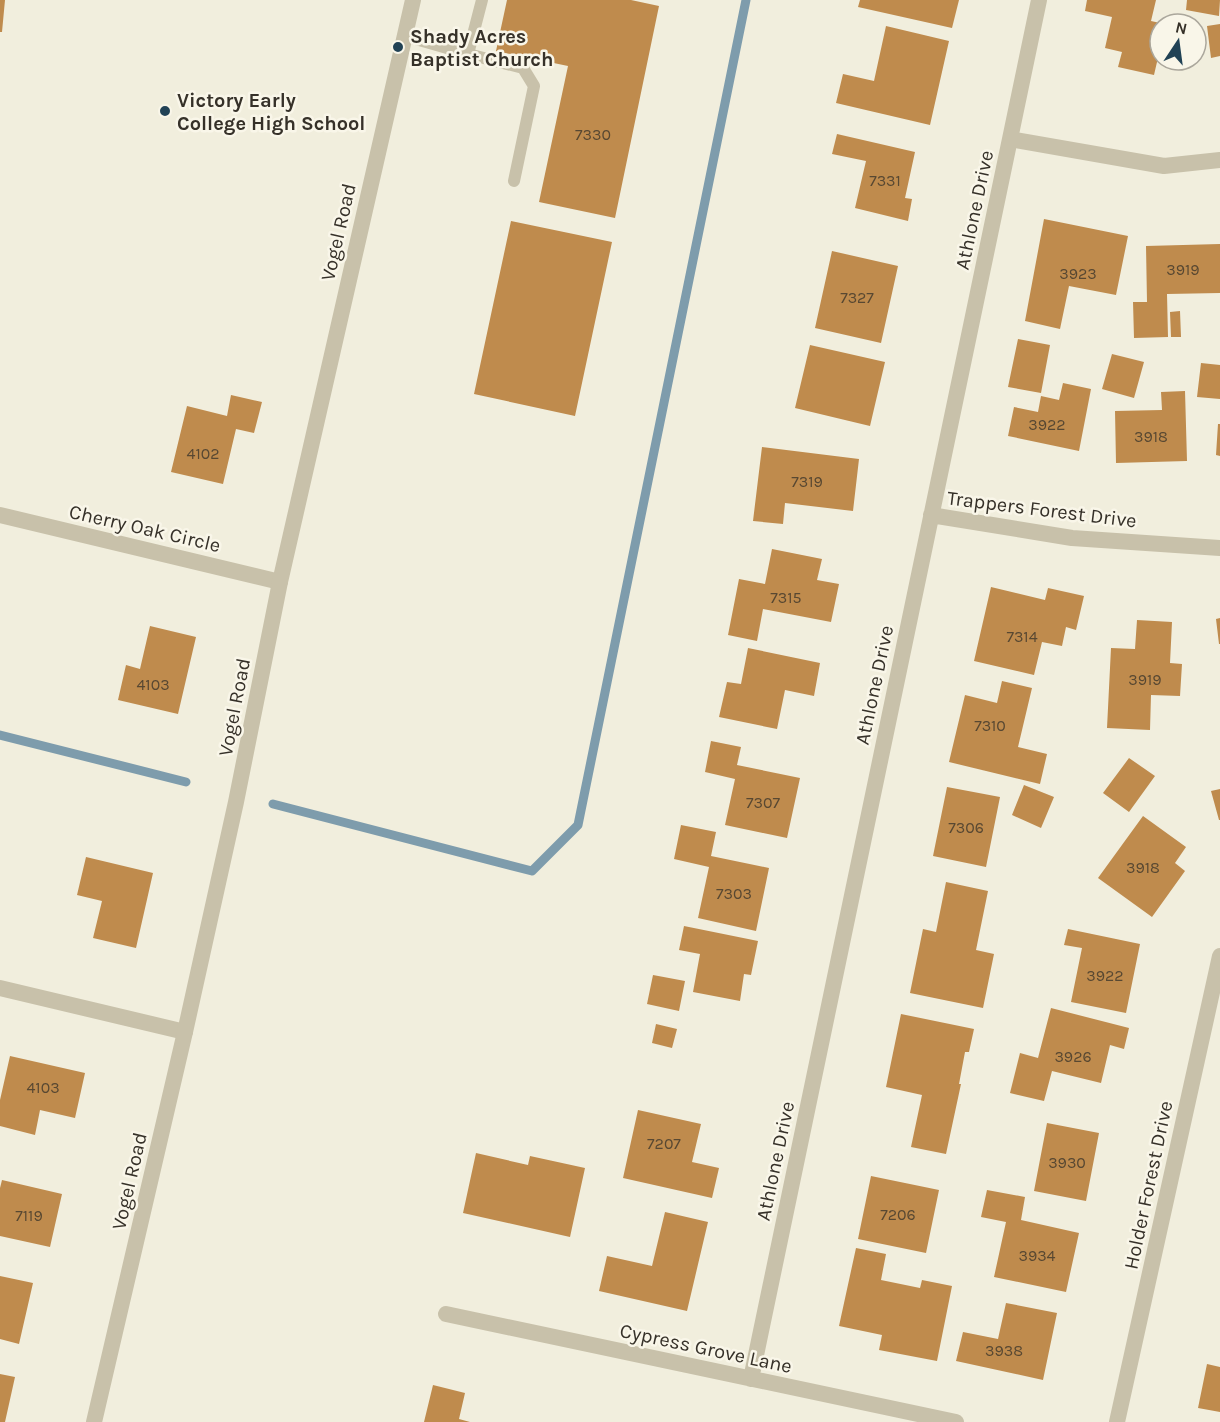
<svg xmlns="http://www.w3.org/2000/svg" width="1220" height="1422" viewBox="0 0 1220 1422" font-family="Karla,sans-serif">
  <rect width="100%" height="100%" fill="#f1eedd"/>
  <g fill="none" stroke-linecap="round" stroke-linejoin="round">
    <path stroke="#7e9cac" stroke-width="9" d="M0 735 186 782
      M273 804 532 871 578 825 746 0"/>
  </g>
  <path fill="#bf8b4d" d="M0 0H5L2 32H0Z
    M507 0H631L659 6 615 218 539 202 568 66 496 51Z
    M860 0H959L952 28 858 7Z
    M1087 0H1156L1151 21 1160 23V49L1154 75 1118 67 1122 52 1105 48 1112 17 1085 11Z
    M1187 0H1220L1219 16 1186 10Z
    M1220 24V56L1211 58 1207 26Z
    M886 26 949 41 930 125 836 103 843 74 874 81Z
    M837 134 915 152 905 198 912 199 908 221 855 208 866 161 832 154Z
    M1044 219 1128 236 1116 295 1069 286 1060 329 1025 321Z
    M511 221 612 242 575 416 474 394Z
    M1220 244V293L1167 294 1168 337 1134 338 1133 302H1147L1146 246Z
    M832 251 898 266 881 343 815 328Z
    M1180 311 1181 337H1171L1170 312Z
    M1018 339 1050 345 1041 393 1008 387Z
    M810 345 885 362 870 426 795 408Z
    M1112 354 1144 362 1134 398 1102 389Z
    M1201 363 1220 365V399L1197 397Z
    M1063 383 1091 389 1079 451 1008 436 1014 407 1038 412 1041 396 1059 400Z
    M1185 391 1187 461 1116 463 1115 411 1162 410 1161 392Z
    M231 395 262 402 254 433 236 429 223 484 171 472 187 406 227 416Z
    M1218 424H1220V456L1216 455Z
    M762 447 859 459 853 511 785 503 783 524 753 521Z
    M772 549 822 559 817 580 839 584 831 622 763 609 757 641 728 635 739 579 765 584Z
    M991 587 1045 600 1048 588 1084 596 1076 630 1066 627 1062 646 1042 642 1034 675 974 661Z
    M1220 618V644H1219L1216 619Z
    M1137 620 1172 622 1170 663 1182 664 1180 696 1151 695 1150 730 1107 728 1111 648 1135 649Z
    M150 626 196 637 178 714 118 700 126 665 140 669Z
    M748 648 820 663 814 696 785 690 777 729 719 717 727 682 741 684Z
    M1002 681 1032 688 1018 747 1047 754 1040 784 949 762 965 695 997 703Z
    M711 741 741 747 737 765 800 778 787 838 725 825 735 779 705 772Z
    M1129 758 1155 776 1129 812 1103 793Z
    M1024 785 1054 797 1041 828 1012 815Z
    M947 787 1000 797 986 867 933 856Z
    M1220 789V820H1219L1211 791Z
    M1143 816 1186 847 1175 863 1185 871 1152 917 1098 878Z
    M681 825 716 832 711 856 769 868 756 931 698 918 709 867 674 859Z
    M86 857 153 873 136 948 93 938 102 901 77 895Z
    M946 882 988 891 976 950 994 954 983 1008 910 993 923 929 936 932Z
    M684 926 758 941 751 975 744 974 740 1001 693 992 700 954 679 950Z
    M1068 929 1140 944 1126 1013 1071 1002 1082 948 1064 945Z
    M653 975 685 981 679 1011 647 1004Z
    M1051 1008 1129 1028 1124 1049 1110 1045 1101 1083 1052 1071 1044 1101 1010 1093 1020 1053 1038 1058Z
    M901 1014 974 1029 969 1052H965L959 1084H961L946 1154 911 1147 922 1095 886 1087Z
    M656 1024 677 1029 672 1048 652 1043Z
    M10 1056 85 1073 75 1118 40 1110 35 1135 0 1126V1100Z
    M638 1110 701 1124 692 1162 719 1168 712 1198 623 1178Z
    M1047 1123 1099 1133 1086 1201 1034 1191Z
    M476 1153 528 1165 530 1156 585 1168 570 1237 463 1213Z
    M871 1176 939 1190 926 1253 858 1239Z
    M2 1180 62 1194 50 1247 0 1236V1188Z
    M987 1190 1025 1197 1021 1220 1079 1233 1066 1292 994 1277 1006 1222 981 1217Z
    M665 1212 708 1222 687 1311 599 1291 607 1256 652 1266Z
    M856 1248 886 1254 881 1280 920 1288 922 1280 952 1286 937 1361 879 1350 882 1335 839 1326Z
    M0 1276 33 1283 19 1344 0 1339Z
    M1006 1303 1057 1313 1043 1380 956 1361 963 1332 998 1339Z
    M1207 1364 1220 1367V1412L1198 1408Z
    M0 1374 15 1377 5 1422H0Z
    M433 1385 465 1393 459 1419 470 1422H424Z"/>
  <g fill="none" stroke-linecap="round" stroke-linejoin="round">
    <path stroke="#c8c1aa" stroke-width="12" d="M482 0 468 54 523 68 534 86 514 181
      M405 36 468 54"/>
    <path stroke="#c8c1aa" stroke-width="16" d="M1010 139 1164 166 1220 160
      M0 515 280 582
      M931 515 1072 538 1220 548
      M0 988 185 1032
      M446 1314 956 1422
      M751 1379 1039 0
      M1117 1422 1220 956"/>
    <path stroke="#c8c1aa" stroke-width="16" d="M94 1422 185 1032 236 802 280 582 413 0"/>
  </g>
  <g fill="#214255" stroke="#f9f6e9" stroke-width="2">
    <circle cx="398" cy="47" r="6"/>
    <circle cx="165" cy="111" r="6"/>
  </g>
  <g text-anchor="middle" stroke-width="5" stroke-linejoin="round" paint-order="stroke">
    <g font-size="16" fill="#584832">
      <text x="593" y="140">7330</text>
      <text x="885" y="186">7331</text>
      <text x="1183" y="275">3919</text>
      <text x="1078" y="279">3923</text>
      <text x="857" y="303">7327</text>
      <text x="1047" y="430">3922</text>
      <text x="1151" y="442">3918</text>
      <text x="203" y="459">4102</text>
      <text x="807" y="487">7319</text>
      <text x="786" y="603">7315</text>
      <text x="1022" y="642">7314</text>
      <text x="1145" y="685">3919</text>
      <text x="153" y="690">4103</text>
      <text x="990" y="731">7310</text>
      <text x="763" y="808">7307</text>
      <text x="966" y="833">7306</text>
      <text x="1143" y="873">3918</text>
      <text x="734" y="899">7303</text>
      <text x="1105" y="981">3922</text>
      <text x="1073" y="1062">3926</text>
      <text x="43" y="1093">4103</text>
      <text x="664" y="1149">7207</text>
      <text x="1067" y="1168">3930</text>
      <text x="898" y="1220">7206</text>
      <text x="29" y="1221">7119</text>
      <text x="1037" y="1261">3934</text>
      <text x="1004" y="1356">3938</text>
    </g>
    <g font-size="20" font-weight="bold" fill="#363129" stroke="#f9f6e9" text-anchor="start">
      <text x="410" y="43">Shady Acres<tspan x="410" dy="23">Baptist Church</tspan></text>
      <text x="177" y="107">Victory Early<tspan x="177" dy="23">College High School</tspan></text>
    </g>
    <g font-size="20" fill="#363129" stroke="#f9f6e9">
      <text transform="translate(974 210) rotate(-78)" y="7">Athlone Drive</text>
      <text transform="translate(338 232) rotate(-77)" y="7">Vogel Road</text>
      <text transform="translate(1042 509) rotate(7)" y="7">Trappers Forest Drive</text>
      <text transform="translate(145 528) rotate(13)" y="7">Cherry Oak Circle</text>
      <text transform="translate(874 685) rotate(-78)" y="7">Athlone Drive</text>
      <text transform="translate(234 707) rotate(-79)" y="7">Vogel Road</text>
      <text transform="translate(775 1161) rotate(-78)" y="7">Athlone Drive</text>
      <text transform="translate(129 1181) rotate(-77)" y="7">Vogel Road</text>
      <text transform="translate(1148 1185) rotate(-78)" y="7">Holder Forest Drive</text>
      <text transform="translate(706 1348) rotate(12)" y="7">Cypress Grove Lane</text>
    </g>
  </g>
  <g transform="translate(1178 42) rotate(13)"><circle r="28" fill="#f9f6e9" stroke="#aba79c" stroke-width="1.5"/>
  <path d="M0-4.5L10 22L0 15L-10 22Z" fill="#214255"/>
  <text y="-9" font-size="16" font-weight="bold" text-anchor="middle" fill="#363129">N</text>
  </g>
</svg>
